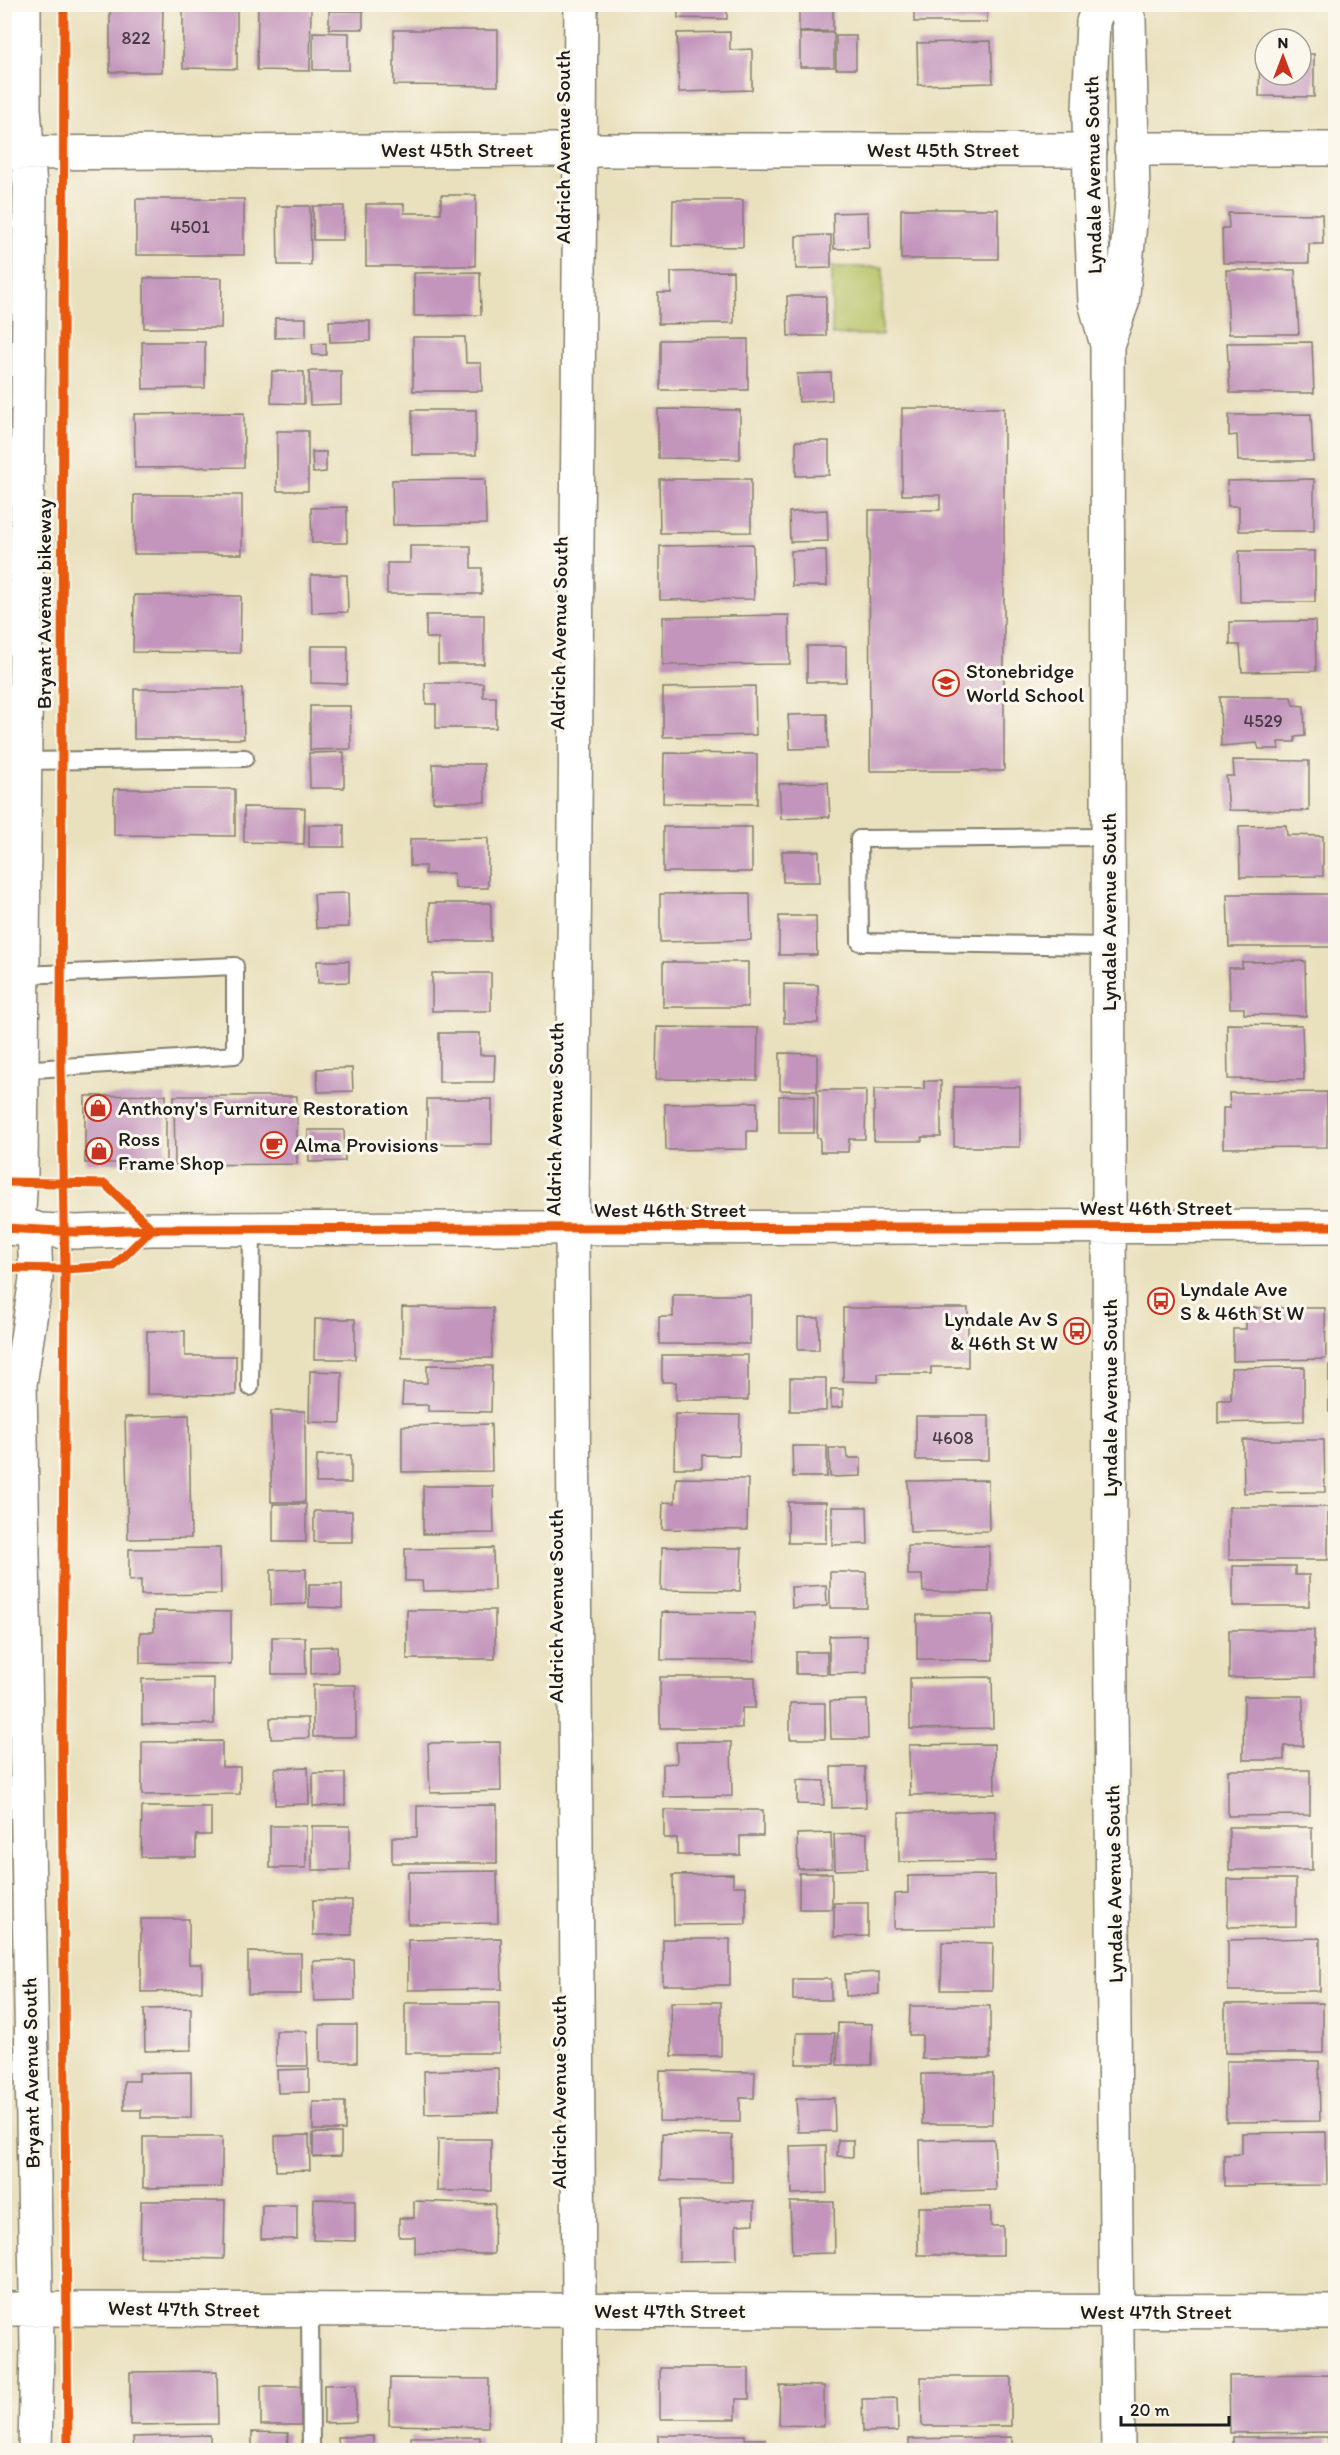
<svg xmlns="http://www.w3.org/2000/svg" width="1340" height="2455" viewBox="0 0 1340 2455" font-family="Itim,sans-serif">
  <rect width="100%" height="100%" fill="#fbf7ec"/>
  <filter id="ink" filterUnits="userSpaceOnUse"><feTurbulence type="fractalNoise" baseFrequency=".0167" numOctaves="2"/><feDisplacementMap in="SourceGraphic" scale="12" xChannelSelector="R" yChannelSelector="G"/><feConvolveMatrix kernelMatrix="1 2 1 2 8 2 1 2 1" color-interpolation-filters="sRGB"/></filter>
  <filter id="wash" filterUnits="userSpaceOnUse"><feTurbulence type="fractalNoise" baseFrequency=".008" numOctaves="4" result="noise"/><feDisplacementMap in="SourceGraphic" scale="24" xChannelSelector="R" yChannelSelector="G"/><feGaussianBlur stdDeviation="1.35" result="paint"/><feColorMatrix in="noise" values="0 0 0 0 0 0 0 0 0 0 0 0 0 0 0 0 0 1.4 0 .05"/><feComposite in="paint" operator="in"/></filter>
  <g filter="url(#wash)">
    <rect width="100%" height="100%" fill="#e9e0bd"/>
    <path fill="#b4c062" stroke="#686e3f" stroke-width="1.5" d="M832 267H883L882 335H832Z"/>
    <g id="blocks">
      <path fill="#c395bc" d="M258 4H311L310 71 257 70Z
        M414 4H494V10H414Z
        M678 4H727V19L678 18Z
        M799 4H833V31L799 32Z
        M914 4H988L987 22H914Z
        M110 5H163L162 72H110Z
        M183 5H237V69L183 68Z
        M329 11H363V29H329Z
        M394 30H498V86L394 85Z
        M313 32 349 33V70H313Z
        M730 32V50L752 49V90L679 92 677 33Z
        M800 33H834V67H800Z
        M836 36H856V69H836Z
        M991 41 993 83 918 85 917 43Z
        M1260 53H1265V75H1301V54H1314V97L1259 96Z
        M441 195H476L475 266H366V204H404V213H441Z
        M136 199H244V255H136Z
        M673 200H743V247L672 246Z
        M277 206H310L311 265H278Z
        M313 206H344L343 240H313Z
        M901 209H998V259H901Z
        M868 212 869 248 834 249 833 213Z
        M1228 213 1322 214 1323 244H1309V263H1223L1222 228H1229Z
        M831 235V268L796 269V236Z
        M1226 270H1295L1299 334H1229Z
        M733 271 734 323 658 324V293H671V272Z
        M480 272 481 315 414 316V273Z
        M144 278H222L221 328H144Z
        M787 296H826V336H788Z
        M275 318H306V337L275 338Z
        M329 321H370V341L330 342Z
        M413 337H465L466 363H481L482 391H413Z
        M748 339V390H660V340Z
        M142 342H205V388L143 389Z
        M1312 342 1314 393H1230L1227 343Z
        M326 343V355H313L312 344Z
        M272 371 304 372V404L271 403Z
        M309 371H341V404L310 405Z
        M831 373 832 400 799 402 797 374Z
        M902 408H1004V771H870L869 510H940V495H902Z
        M658 409 740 410V459L658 458Z
        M412 410H476V455H412Z
        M244 413V467L135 468 134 414Z
        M1311 414 1313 461H1238L1237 435 1229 436V415Z
        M277 431H308V491H277Z
        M796 441H829V475L796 476Z
        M312 452H326V472L313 473Z
        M485 479 486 524 393 525 392 480Z
        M659 479H751V532L660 533Z
        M1314 479V531H1239V506H1228L1227 481Z
        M134 495H242V554H134Z
        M347 507V543H312L311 508Z
        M827 510 828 541 790 542 789 512Z
        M753 544 754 599 660 600V546Z
        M410 546H471V568H482V594H387V563H410Z
        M826 550 827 586H792L791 551Z
        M1239 551H1315V602H1240Z
        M311 575H347L348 612 312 613Z
        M134 595 241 596 240 653 133 652Z
        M426 615H484V664H438V638H426Z
        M789 615 790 664 663 665V617Z
        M1315 621 1316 671 1242 672 1240 645H1230V622Z
        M311 646H348L347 684 311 683Z
        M807 646H846V682H807Z
        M425 683H483V697H496V728H436V704H426Z
        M755 686 756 735 663 737V688Z
        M134 689H243L244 739H134Z
        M1220 697H1291L1293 705 1304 706 1305 736 1295 737V742H1278L1279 749H1259L1257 743 1221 746Z
        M310 706H350L351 749 310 750Z
        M827 714 828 748 790 749 788 715Z
        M344 752V788H310L309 753Z
        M664 753 757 754V804L663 803Z
        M1233 760 1309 761V811L1229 810 1226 776H1234Z
        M433 764H484L485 802H433Z
        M828 782 830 817 781 819 779 784Z
        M114 789H235V836L114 835Z
        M244 807 305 808 304 844 244 842Z
        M309 825H344V847H309Z
        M1286 825 1287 835 1323 836V876L1240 877 1239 826Z
        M663 827H752V872H663Z
        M488 838V888H455L454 873 425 874V866H410V839Z
        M782 851H819L820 882H783Z
        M348 893 349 927 316 928 314 894Z
        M750 893 751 940 660 942V894Z
        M1227 894H1336V947H1229Z
        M429 903H491V941H430Z
        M779 916H816L817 955H779Z
        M317 961H349V982L318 983Z
        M1305 961 1306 1016 1244 1014V1008H1230L1229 968H1242V962Z
        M663 962H748V1007H663Z
        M432 973H491V1011H432Z
        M784 984 818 985V1023H784Z
        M1227 1024 1302 1025 1304 1080 1228 1079Z
        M657 1027 758 1028 757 1080 656 1079Z
        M439 1033H480V1055H495L494 1082H439Z
        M780 1053 817 1054V1091L780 1090Z
        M352 1068 353 1091 318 1092 317 1069Z
        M924 1081H941V1137H922V1141H874V1089H924Z
        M954 1087H1020V1147H954Z
        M818 1090H866L865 1139H849L848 1152H820V1138H817Z
        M1327 1092V1147L1223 1148V1108H1230L1229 1093Z
        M166 1095V1163H85V1096Z
        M174 1096H297V1164L175 1165Z
        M779 1096H814V1133H779Z
        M427 1099H492V1144H427Z
        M757 1102V1131H747V1149L666 1150 665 1104Z
        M308 1130H344L345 1161 309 1162Z
        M673 1295H750V1344H659V1317H673Z
        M402 1307 493 1308 492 1358H402Z
        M843 1308H968V1367H931V1374H878V1382L843 1381Z
        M1246 1308H1325L1326 1359 1233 1361V1329H1246Z
        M798 1318H819V1350H798Z
        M315 1319H355V1359H314Z
        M147 1331H185V1356H236V1395L147 1394Z
        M662 1355H748V1400H676V1382H662Z
        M427 1365 492 1366 491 1412 428 1411V1405H402L403 1383H427Z
        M1329 1365H1336V1412H1329Z
        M1304 1367V1421L1218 1423V1400H1231V1368Z
        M310 1371 342 1372 341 1423 309 1422Z
        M790 1378H826V1411H790Z
        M831 1389H843V1407L831 1408Z
        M271 1411H305V1502H271Z
        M675 1414 740 1415 739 1456 702 1455V1468H674Z
        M189 1415 191 1538 128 1539 125 1417Z
        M916 1416H989V1460H916Z
        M491 1424 492 1471 402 1472V1426Z
        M1243 1440H1324L1325 1492 1244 1493Z
        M792 1446H827V1477H793Z
        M829 1448H846L847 1458H861V1476L830 1477Z
        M317 1455H351V1483H316Z
        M676 1478 748 1479 747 1530 662 1529 663 1502 675 1503Z
        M988 1480 989 1531 910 1532 908 1481Z
        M423 1486H493L494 1533 423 1534Z
        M788 1502H826V1543H788Z
        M273 1504H306V1542H273Z
        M832 1507H867L868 1544 832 1545Z
        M1229 1507H1328V1560H1229Z
        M314 1511H352V1542H314Z
        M908 1546H989V1592H923L922 1575H908Z
        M662 1547 742 1548 740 1591 661 1590Z
        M220 1548 221 1594 141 1595V1580L129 1581V1549Z
        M493 1548 494 1590 423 1591 422 1581H405V1549Z
        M1233 1566H1295V1575H1309V1606H1233Z
        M306 1569V1604L271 1605V1570Z
        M830 1572H866L867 1608H830Z
        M309 1584H342V1608L309 1607Z
        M826 1585 827 1606 792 1608 791 1587Z
        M407 1610H495V1659H407Z
        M154 1611 231 1612V1664L140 1663V1632H154Z
        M662 1612 755 1613 754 1661 661 1660Z
        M917 1615H993V1660L917 1659Z
        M1229 1630H1314V1677L1229 1678Z
        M867 1635V1673L829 1674V1636Z
        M272 1637H305L306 1674H272Z
        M337 1646 338 1672 311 1674V1647Z
        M796 1652H827V1674H796Z
        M660 1677H755V1708H742V1728H660Z
        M992 1677 993 1728 910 1729V1678Z
        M214 1678V1724H142V1679Z
        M313 1685H356V1737H313Z
        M1244 1696H1303V1746H1284V1760H1243Z
        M867 1700 868 1739H831L830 1701Z
        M790 1703H825V1739H790Z
        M270 1718H308L309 1738 271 1739Z
        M222 1741V1767H240V1794L142 1795V1742Z
        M500 1742 501 1791 430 1793 428 1743Z
        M676 1742H731L732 1796 663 1797V1764L677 1763Z
        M994 1744 995 1794 910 1795 909 1745Z
        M308 1767 309 1804 275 1805V1768Z
        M831 1767H865L866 1807 832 1808Z
        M1228 1770H1310V1815L1228 1816Z
        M313 1773H345V1805L313 1806Z
        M797 1780 824 1781V1805L797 1804Z
        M497 1805V1863H392V1837H417V1806Z
        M142 1807H211V1835H196V1857H141Z
        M664 1810H763V1836H740V1855H677V1838H664Z
        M995 1811V1861L899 1862V1813Z
        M270 1826H306V1868H270Z
        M312 1826H350V1870H312Z
        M1229 1827H1312V1870H1229Z
        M831 1833 832 1868 798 1869 797 1834Z
        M867 1833V1869L835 1870 834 1834Z
        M497 1871 498 1923 408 1924V1872Z
        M799 1873H832V1909H799Z
        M733 1874V1886H746V1924L674 1925 673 1875Z
        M995 1875 996 1928 894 1929V1894L908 1893V1876Z
        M1228 1879H1296V1926L1228 1927Z
        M313 1900H352V1935H313Z
        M834 1903H868V1936L834 1937Z
        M141 1919H189V1964H202V1991L141 1992Z
        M501 1938 502 1989 408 1990V1940Z
        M1320 1938V1991H1228V1940Z
        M663 1939H730V1985H663Z
        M942 1942 993 1943 992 1990H941Z
        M248 1952 301 1953V1994H248Z
        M354 1960 355 2000 314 2001 313 1961Z
        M879 1972V1994L846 1996 845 1974Z
        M793 1979H831V2000H793Z
        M671 2002H721V2056H672Z
        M405 2003H499V2053H405Z
        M1323 2003V2053H1225V2004Z
        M910 2006H990V2059H922V2035H909Z
        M191 2008V2050L145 2051 144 2009Z
        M838 2023 872 2024V2065H837Z
        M320 2025H357V2062H320Z
        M276 2031H307L308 2066H276Z
        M797 2033H835L834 2064H796Z
        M1226 2061H1319L1320 2121 1226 2122Z
        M498 2068 499 2112 425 2114 424 2071Z
        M309 2069V2092L278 2093 277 2070Z
        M660 2071 755 2072 754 2098H740V2122L659 2121Z
        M191 2072V2118H141V2110H124V2081H139V2073Z
        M922 2074H993L992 2124H922Z
        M834 2098 835 2131 798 2132 796 2099Z
        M313 2102H345V2130H313Z
        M1326 2132 1327 2185 1224 2186V2155L1242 2154V2133Z
        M313 2133H341V2156L313 2157Z
        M662 2134 732 2135V2182L661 2180Z
        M309 2135 310 2170 276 2171 275 2136Z
        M143 2137H222V2187L143 2188Z
        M438 2139H491V2191H437Z
        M994 2139 996 2190 921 2192 920 2140Z
        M838 2140H853V2157L837 2156Z
        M826 2145 827 2193 792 2194 790 2146Z
        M314 2199 355 2200V2241L313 2240Z
        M141 2201H225L224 2259 140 2257Z
        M414 2201 495 2204 494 2254 415 2253V2237H399V2218H414Z
        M679 2201H754V2224L736 2225 737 2260 679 2261Z
        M790 2202H834L835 2253 792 2254Z
        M262 2205H297V2239H261Z
        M918 2207H991V2226H1003V2255H918Z
        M660 2368H749V2399H736V2419H660Z
        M217 2371 218 2424 130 2425V2372Z
        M1334 2375 1335 2432 1230 2433 1229 2376Z
        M921 2377H1011V2426H922Z
        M390 2378 489 2379 488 2427 389 2425Z
        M356 2384V2422L324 2423V2385Z
        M780 2385 824 2386V2426L779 2425Z
        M261 2386H301V2425H261Z
        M897 2398 898 2431 863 2432 862 2399Z
        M252 2432 288 2433 287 2450H252Z
        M210 2435V2450H134L133 2437Z
        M658 2435H745V2439H765L766 2450H658Z
        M373 2436V2450H339L338 2437Z
        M411 2437H480V2450H411Z
        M1012 2437V2450H909V2439Z
        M1233 2437H1328V2450H1233Z"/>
    </g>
  </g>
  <g filter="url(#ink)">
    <use href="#blocks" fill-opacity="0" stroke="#827e6c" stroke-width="1.5"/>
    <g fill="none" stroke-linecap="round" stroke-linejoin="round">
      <defs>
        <path id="lane" d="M23 761 245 758
          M1109 837 859 839 860 942 1109 946
          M21 1070 235 1055V966L22 975
          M250 1387 252 1229
          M310 2311 311 2450"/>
        <path id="street" d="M1131 149H1336
          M6 153 545 150H1090
          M18 1228 21 1172 30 187 24 108V4
          M34 1228 36 1279 20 1384 37 2347 35 2450
          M4 2309 1336 2312
          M580 2450 572 1229 581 4"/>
        <path id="secondary" d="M1100 4 1093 22 1089 109 1090 193 1095 302 1107 345 1110 1594 1118 2450
          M1107 345 1122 303 1133 193 1129 20 1124 4
          M4 1228 76 1232 152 1229 1336 1226"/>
      </defs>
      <use href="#lane" stroke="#827e6c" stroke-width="20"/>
      <use href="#street" stroke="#827e6c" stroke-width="36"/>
      <use href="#secondary" stroke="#827e6c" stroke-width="36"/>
      <use href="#lane" stroke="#fff" stroke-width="16"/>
      <use href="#street" stroke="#fff" stroke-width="33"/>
      <use href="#secondary" stroke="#fff" stroke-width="33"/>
      <defs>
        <path id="cycleway" d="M64 4 61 1066 65 1269 62 1739 68 2450
          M4 1182 105 1184 152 1229
          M4 1228 76 1232 152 1229 1336 1226
          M4 1268 65 1269 114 1266 152 1229"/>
      </defs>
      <use href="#cycleway" stroke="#fbf7ec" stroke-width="13"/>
      <use href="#cycleway" stroke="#e8590c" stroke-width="9"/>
    </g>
  </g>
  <defs>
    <symbol id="school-ring" viewBox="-11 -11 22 22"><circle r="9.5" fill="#fbf7ec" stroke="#c8321e" stroke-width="1.5"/><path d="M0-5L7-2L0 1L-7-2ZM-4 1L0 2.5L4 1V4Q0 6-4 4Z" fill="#c8321e"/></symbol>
    <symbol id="shop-ring" viewBox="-11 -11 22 22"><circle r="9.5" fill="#fbf7ec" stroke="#c8321e" stroke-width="1.5"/><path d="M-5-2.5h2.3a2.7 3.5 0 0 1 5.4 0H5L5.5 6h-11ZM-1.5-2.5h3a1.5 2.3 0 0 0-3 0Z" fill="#c8321e"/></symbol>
    <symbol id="cafe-ring" viewBox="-11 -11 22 22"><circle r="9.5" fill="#fbf7ec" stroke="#c8321e" stroke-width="1.5"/><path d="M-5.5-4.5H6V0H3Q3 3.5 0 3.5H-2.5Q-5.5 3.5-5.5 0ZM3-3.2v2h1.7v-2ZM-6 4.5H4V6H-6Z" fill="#c8321e"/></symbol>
    <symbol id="bus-ring" viewBox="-11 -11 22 22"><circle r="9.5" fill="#fbf7ec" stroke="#c8321e" stroke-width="1.5"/><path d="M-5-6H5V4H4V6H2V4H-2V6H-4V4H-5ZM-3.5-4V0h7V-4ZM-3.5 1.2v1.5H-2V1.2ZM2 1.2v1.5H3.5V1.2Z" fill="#c8321e"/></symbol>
  </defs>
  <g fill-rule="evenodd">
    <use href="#school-ring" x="931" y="668" width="30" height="30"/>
    <use href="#shop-ring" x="83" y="1093" width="30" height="30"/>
    <use href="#cafe-ring" x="259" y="1130" width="30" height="30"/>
    <use href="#shop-ring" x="84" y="1136" width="30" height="30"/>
    <use href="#bus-ring" x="1146" y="1286" width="30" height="30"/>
    <use href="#bus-ring" x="1062" y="1316" width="30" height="30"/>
  </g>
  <g text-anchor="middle" stroke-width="6" stroke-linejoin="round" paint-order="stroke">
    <g font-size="18" fill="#463a44">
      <text x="136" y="44">822</text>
      <text x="190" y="233">4501</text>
      <text x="1263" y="727">4529</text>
      <text x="953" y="1444">4608</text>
    </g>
    <g font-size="21" fill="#1c1c1c" stroke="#fbf7ec">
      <text transform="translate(563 147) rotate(-90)" y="7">Aldrich Avenue South</text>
      <text x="457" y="157">West 45th Street</text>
      <text x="943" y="157">West 45th Street</text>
      <text transform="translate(1093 175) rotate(-91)" y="7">Lyndale Avenue South</text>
      <text transform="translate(44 604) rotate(-90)" y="7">Bryant Avenue bikeway</text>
      <text transform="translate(559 633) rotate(-89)" y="7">Aldrich Avenue South</text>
      <text transform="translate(1109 912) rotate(-90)" y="7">Lyndale Avenue South</text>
      <text transform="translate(555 1119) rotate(-89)" y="7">Aldrich Avenue South</text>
      <text x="1156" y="1215">West 46th Street</text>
      <text x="670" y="1217">West 46th Street</text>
      <text transform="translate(1110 1398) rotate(-90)" y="7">Lyndale Avenue South</text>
      <text transform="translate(556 1606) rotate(-90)" y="7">Aldrich Avenue South</text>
      <text transform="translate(1114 1884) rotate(-91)" y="7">Lyndale Avenue South</text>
      <text transform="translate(31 2073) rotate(-91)" y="7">Bryant Avenue South</text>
      <text transform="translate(559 2092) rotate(-90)" y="7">Aldrich Avenue South</text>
      <text transform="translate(184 2309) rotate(1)" y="7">West 47th Street</text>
      <text x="670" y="2318">West 47th Street</text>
      <text x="1156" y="2319">West 47th Street</text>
    </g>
    <g font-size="21" fill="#1c1c1c" stroke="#fbf7ec" text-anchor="start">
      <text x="966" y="678">Stonebridge<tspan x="966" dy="24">World School</tspan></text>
      <text x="118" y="1115">Anthony's Furniture Restoration</text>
      <text x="118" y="1146">Ross<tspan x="118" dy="24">Frame Shop</tspan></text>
      <text x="294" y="1152">Alma Provisions</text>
      <text x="1180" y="1296">Lyndale Ave<tspan x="1180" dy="24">S &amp; 46th St W</tspan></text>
      <text x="1058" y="1326" text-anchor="end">Lyndale Av S<tspan x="1058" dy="24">&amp; 46th St W</tspan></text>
    </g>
  </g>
  <rect width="1340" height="2455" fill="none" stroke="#fbf7ec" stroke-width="24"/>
  <g transform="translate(1283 57)"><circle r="28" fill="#fbf7ec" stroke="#a29f99" stroke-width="1.5"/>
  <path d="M0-4.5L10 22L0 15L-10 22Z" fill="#c8321e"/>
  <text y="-9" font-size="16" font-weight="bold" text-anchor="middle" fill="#1c1c1c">N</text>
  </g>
  <path d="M1121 2416v9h108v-9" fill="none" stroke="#1c1c1c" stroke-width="3"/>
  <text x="1130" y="2416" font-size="18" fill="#1c1c1c" stroke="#fbf7ec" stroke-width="4.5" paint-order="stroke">20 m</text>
</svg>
